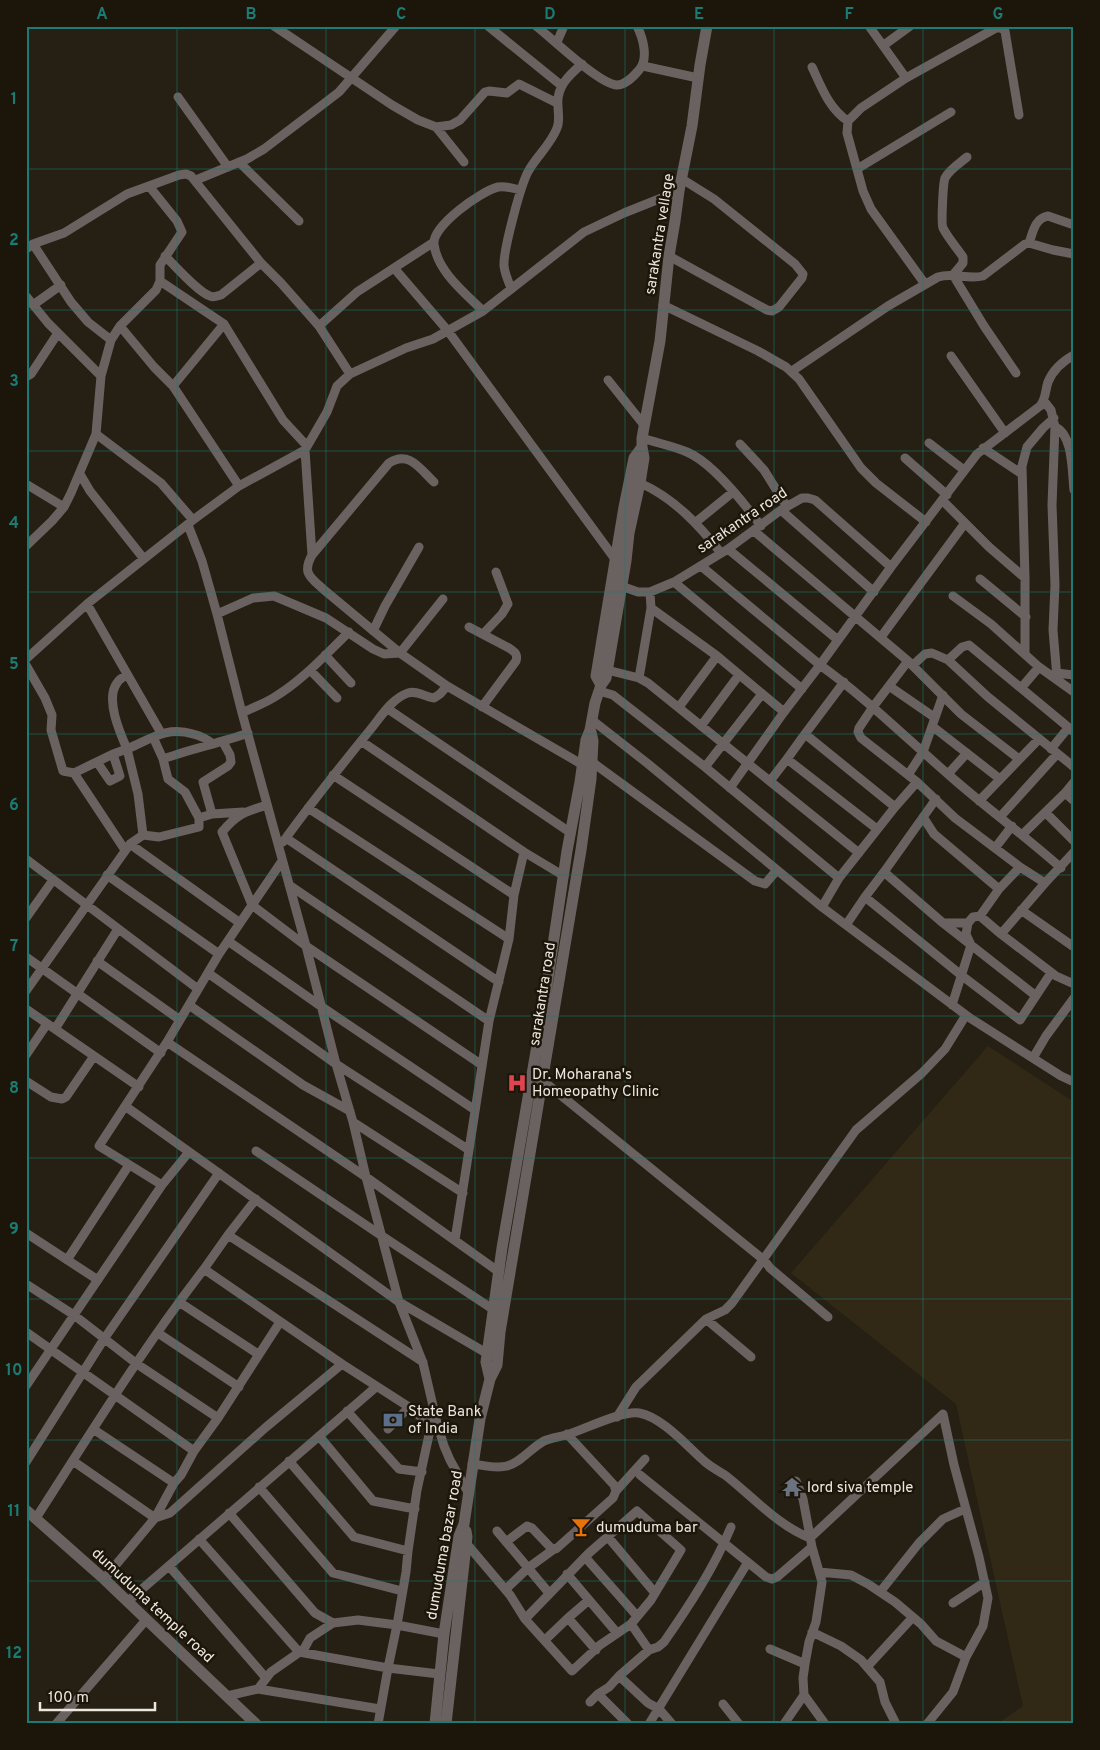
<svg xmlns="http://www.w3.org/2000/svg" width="1100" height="1750" viewBox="0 0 1100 1750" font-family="Overpass,sans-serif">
  <rect width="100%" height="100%" fill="#252013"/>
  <path fill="#312915" d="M988 1046 1074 1102V1724H997L1023 1706 956 1404 791 1273Z"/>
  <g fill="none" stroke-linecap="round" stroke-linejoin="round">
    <path stroke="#6a6260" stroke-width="9" d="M274 26 392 105 418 120 436 127 451 125 460 120 485 92 489 91 507 93 519 84 557 103
      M488 26 562 86
      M536 26C553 39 599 84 617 85 626 85 634 76 639 70 649 59 643 38 637 26
      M869 26 906 78
      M557 42 564 26
      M884 45 910 26
      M643 66 698 78
      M812 67C821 86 829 109 848 121
      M178 97 228 167
      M436 127 464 162
      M967 157C960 163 949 170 945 178 943 183 941 224 943 228 948 238 957 248 963 257V263L953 275 984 326 1016 373
      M239 162 299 221
      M857 169 951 112
      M196 180 247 159 264 149 326 102 339 92 396 26
      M1029 243C1033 232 1035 218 1048 216L1074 225
      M33 244 71 302 88 322 111 340
      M26 249 33 244 64 233 127 194 179 175 186 174 191 176 261 263 281 283 319 326 350 374
      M165 256C174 265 199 293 210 296 214 298 217 296 221 295L261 263
      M669 256 767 310 772 311 779 307 802 278 803 274 795 264 714 199 682 179
      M394 268 448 331 615 559
      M160 281 224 324 283 420 307 446
      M925 284 871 209 863 191 847 133 848 121 861 108 906 78 996 28H1001L1005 31 1019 115
      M511 288C508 281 505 274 504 266 503 251 521 183 529 170 537 156 551 144 557 128 560 121 558 113 558 106 556 87 569 75 582 64
      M26 296 48 323 101 376
      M33 305 61 285
      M663 305 758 351 786 367 799 379 861 468 876 483 926 522
      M483 311C465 293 437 271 434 244 432 226 481 191 498 187 505 186 513 188 520 190
      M120 326 154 367 173 386 239 486
      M319 326 357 292 434 242
      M951 356 1005 433
      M792 371 888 306 938 277C953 272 968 280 983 276L1025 244 1029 243 1053 250 1074 254
      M26 377 31 374 58 333
      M608 380 644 425
      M173 386 224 324
      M1044 401 1051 410 1055 427 1052 505 1055 585 1053 630 1057 678
      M1055 427C1073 434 1072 472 1074 490
      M96 434 161 483 193 520
      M642 438C657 443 673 446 687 452 713 463 744 503 761 526
      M929 443 964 470
      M740 444 764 470 787 507
      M983 448 1022 474
      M305 450 312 555
      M905 458 947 495
      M80 474 90 491 144 559
      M434 482C420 469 409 450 389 463L312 555C302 573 310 577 323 589L400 653 447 686 583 765
      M640 483C674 498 699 525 721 553
      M26 484 64 507
      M943 501 989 547 1025 578
      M781 510 874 592
      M696 522 733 492
      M188 525 202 561 217 614 242 713 306 946 336 1064 353 1122 366 1177 399 1302 423 1363 437 1423 444 1446 450 1460 469 1494
      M754 531 908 661 961 714 1019 759
      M26 546 52 521 64 507 71 493 96 434 101 376 111 340 120 326 156 290 160 281V265L182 232 177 221 149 186
      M728 549 838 640
      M701 566 820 665 891 567 977 454 1040 406C1046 399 1045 391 1048 382 1053 370 1063 361 1074 355
      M980 579 1026 617
      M674 582 802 689
      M621 586 638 592H650L674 582 728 549 781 510 802 498H808L815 500 891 567
      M953 596 991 624 1039 667 1074 692
      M87 604 161 733
      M651 608 717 656 784 712 820 665C866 698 906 738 949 775 985 807 1024 835 1061 868
      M217 614 253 598 274 596 326 618 373 649 384 654 400 653 443 599
      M469 627 509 648C515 652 518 654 516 661L482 707
      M373 631 385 606 419 547
      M483 634 502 614 508 604 496 572
      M881 637 965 523
      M1025 653V578L1022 466 1027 447 1043 428 1054 418
      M325 655 351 683
      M26 659 87 604 193 520 239 486 305 450 327 412 337 386 350 374 406 348 433 339 483 311 584 232 624 213 679 191
      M948 660 962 647 969 645 1074 732
      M908 661 873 707 859 728 858 732 861 738 917 782 955 818 1020 867 1045 883 1074 852
      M26 665 45 698 52 715 51 730 63 771 74 773
      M913 665 925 654 932 653 948 660 988 697 1074 767
      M310 670 337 698
      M607 670 639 678 648 683 859 853
      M1056 673 1074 675
      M639 678 651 608 650 592
      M889 686 934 717
      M1022 687 1039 667
      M599 691 613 695 705 767 839 878 822 907
      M679 707 717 656
      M388 709 571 833
      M242 713C252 708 263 704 273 698 302 681 325 655 349 632
      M592 720 647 763 822 907 970 1018 1061 1076 1074 1082
      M701 726 739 675
      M932 726 1000 779
      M805 734 844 682
      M153 737 163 759 168 779 185 792 199 818
      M361 741 524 852 514 895 509 939 489 1021 455 1240
      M1051 749 1068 728
      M163 759C191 749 220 743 248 733
      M787 759 805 734 895 807
      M97 762 110 781 120 776 113 754
      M592 762 755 881 765 884 777 870
      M705 767 762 694
      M948 774 967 753
      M333 775 514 895
      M908 775 923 752 943 695
      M770 781 787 759 877 829
      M730 788 784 712
      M1065 793 1074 801
      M979 801 1039 739
      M267 805C244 812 237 814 222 832L252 905 306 946 482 1065
      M308 808 509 939
      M1046 813 1074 841
      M212 814 203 782 228 766 231 762 230 755 223 742
      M923 817 934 834 999 889
      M1000 817 1057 754
      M1023 834 1065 793 1074 782
      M143 835 159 837 199 827V818L212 814 243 812
      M286 838 499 982
      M283 842C311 803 340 767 370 730 380 718 392 698 408 693 417 690 425 697 434 698L440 694 447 686
      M130 844 143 835 138 794 127 749C151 739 166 726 193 734 201 736 207 739 213 744
      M995 848 1012 826
      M125 850 74 773 113 754 127 749C120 733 105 699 117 683 119 679 123 677 127 675
      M524 852 564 876
      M26 859 198 989
      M884 872 936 799
      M107 875 219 954
      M839 878 895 807 917 782
      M1045 883 1001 934 1056 976 1074 984
      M289 885 489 1021
      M865 897 884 872 943 923 1036 996
      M1021 910 1074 947
      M980 916 1001 934
      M26 918 53 880
      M943 923H968L973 917 980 916 999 889 1020 867
      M846 925 865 897 961 975 1020 1020 1051 973
      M228 941 322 1007 475 1110
      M26 957 161 1053
      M97 961 180 1020
      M208 973 336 1064 469 1150
      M26 991 130 844 240 923
      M189 1005 303 1085 350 1111
      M952 1005 971 945 966 934 968 923
      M26 1009 139 1087
      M55 1029 118 929
      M167 1042 366 1177 499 1272
      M26 1055 47 1024
      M1033 1058 1046 1036 1074 998
      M542 1080 764 1260 770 1268 828 1317
      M26 1081 51 1097 62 1099 66 1097 94 1056
      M125 1106 399 1302 488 1354
      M353 1122 463 1193
      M256 1151 382 1236 494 1310
      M162 1185 189 1152
      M256 1199 228 1235 423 1362
      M26 1233 98 1280
      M67 1260 129 1165
      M204 1269 228 1235
      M26 1284 74 1315 137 1364 218 1418
      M179 1302 258 1354
      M706 1319 751 1357
      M26 1332 194 1451
      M158 1333 239 1387
      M26 1386 162 1185 99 1146 167 1042 219 954 282 861
      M347 1411 399 1469 422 1472
      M617 1417 636 1387 706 1319 725 1310 732 1303 856 1130 922 1073 945 1049 966 1015
      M93 1429 174 1483
      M388 1429 409 1407 422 1418 437 1423
      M319 1436 373 1501 415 1509
      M73 1461 155 1518 170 1513 265 1428 342 1364 409 1407
      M289 1461 354 1537 408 1551
      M26 1462 104 1339 219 1173
      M472 1464C483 1465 496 1469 507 1466 520 1463 531 1448 544 1441 551 1438 559 1437 566 1435 583 1430 623 1410 639 1413 662 1417 686 1445 703 1460 709 1466 717 1470 725 1475 752 1496 777 1525 810 1538L943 1414 954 1465 979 1557 988 1598 983 1626 966 1657 953 1692 927 1724
      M640 1475 766 1577 772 1579 777 1577 812 1547
      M259 1487 333 1573 402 1591
      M616 1491 645 1459
      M229 1513 315 1613 333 1623
      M36 1518C90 1434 143 1348 204 1269L342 1364
      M497 1531 549 1593
      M608 1537 655 1593
      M199 1539 299 1652 388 1668 378 1724
      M506 1542 527 1526 532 1528 551 1548 556 1549 613 1498 616 1491 614 1485 567 1434
      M466 1543 510 1595 525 1619 572 1671 600 1645 631 1624 649 1650 619 1676 609 1687 598 1694 590 1702
      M585 1557 637 1616
      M169 1566 266 1678
      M819 1572 851 1575 868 1584 895 1602 921 1624 936 1641 966 1657
      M567 1574 617 1633
      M104 1579 155 1518 174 1483 181 1475 194 1451 218 1418 280 1322
      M506 1589 528 1568 554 1549
      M880 1592 919 1543 943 1519 965 1509
      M127 1602 376 1387
      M953 1603 985 1582
      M568 1618 589 1600
      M525 1619 589 1553 637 1511 681 1550 651 1600 631 1624
      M812 1632 841 1646 861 1660 880 1682 885 1702 896 1724
      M545 1640 568 1618 596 1650
      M770 1649 805 1664 809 1642 816 1622 822 1582 812 1547 803 1499 796 1481
      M649 1650 658 1647 664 1642C689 1606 714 1568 731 1527
      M867 1667 913 1617
      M439 1674 388 1668 397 1625 444 1634
      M619 1676 648 1703 659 1709 672 1724
      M258 1689 380 1709
      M598 1694 628 1724
      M804 1695 825 1724
      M227 1696 258 1689 271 1672 304 1649 310 1638 333 1623 358 1620 397 1625 406 1572 408 1551 417 1490 432 1421
      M723 1704 739 1724
      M56 1724 146 1620
      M649 1724 748 1562
      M784 1724 804 1695 803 1678 805 1664"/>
    <path stroke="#6a6260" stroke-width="11" d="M601 685 596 676 624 507 634 458 642 447
      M490 1379 486 1362 502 1248 544 1005 567 851 580 782 586 740 590 730 595 703 601 685 606 678 626 561 629 533 640 483 644 458 642 447V438L660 341 669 256 675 221 679 191 692 126 700 65 707 26
      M26 1510 104 1579 256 1724
      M435 1724 444 1634 459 1536 464 1524 480 1419 490 1379 497 1365 500 1332 581 850 591 779 593 741 591 732
      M446 1724 467 1537 466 1531"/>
  </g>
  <path fill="none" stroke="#1a7c74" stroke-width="1" stroke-opacity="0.55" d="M177 26V1724M326 26V1724M475 26V1724M625 26V1724M774 26V1724M923 26V1724M26 169H1074M26 310H1074M26 451H1074M26 592H1074M26 734H1074M26 875H1074M26 1016H1074M26 1158H1074M26 1299H1074M26 1440H1074M26 1581H1074"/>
  <defs>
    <symbol id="hospital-bare" viewBox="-9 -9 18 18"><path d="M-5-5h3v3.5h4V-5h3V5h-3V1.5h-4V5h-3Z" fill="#e0444e" stroke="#1c160a" stroke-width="2.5" paint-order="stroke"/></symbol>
    <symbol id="bank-bare" viewBox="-9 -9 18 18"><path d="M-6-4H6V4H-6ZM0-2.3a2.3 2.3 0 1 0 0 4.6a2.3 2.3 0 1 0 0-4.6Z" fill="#5c6f8a" stroke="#1c160a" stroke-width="2.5" paint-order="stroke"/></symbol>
    <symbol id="temple-bare" viewBox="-9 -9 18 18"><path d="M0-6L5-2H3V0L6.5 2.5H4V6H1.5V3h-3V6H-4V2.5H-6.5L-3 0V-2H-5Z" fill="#6b7280" stroke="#1c160a" stroke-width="2.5" paint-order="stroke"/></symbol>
    <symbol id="bar-bare" viewBox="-9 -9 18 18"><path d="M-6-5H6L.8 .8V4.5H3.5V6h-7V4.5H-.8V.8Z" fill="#e8710a" stroke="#1c160a" stroke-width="2.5" paint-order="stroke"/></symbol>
  </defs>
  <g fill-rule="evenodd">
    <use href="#hospital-bare" x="503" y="1069" width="28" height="28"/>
    <use href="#bank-bare" x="379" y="1406" width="28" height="28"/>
    <use href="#temple-bare" x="778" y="1473" width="28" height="28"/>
    <use href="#bar-bare" x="567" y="1513" width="28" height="28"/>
  </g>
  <g text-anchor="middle" stroke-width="5" stroke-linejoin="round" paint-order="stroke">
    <g font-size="15" fill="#ebe7df" stroke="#1c160a">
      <text transform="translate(659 234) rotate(-81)" y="5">sarakantra vellage</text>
      <text transform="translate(742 520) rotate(-34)" y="5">sarakantra road</text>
      <text transform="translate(542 994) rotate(-81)" y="5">sarakantra road</text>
      <text transform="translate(444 1545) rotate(-80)" y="5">dumuduma bazar road</text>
      <text transform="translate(153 1605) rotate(43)" y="5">dumuduma temple road</text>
    </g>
    <g font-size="15" fill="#ebe7df" stroke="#1c160a" text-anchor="start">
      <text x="532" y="1079">Dr. Moharana's<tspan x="532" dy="17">Homeopathy Clinic</tspan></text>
      <text x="408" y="1416">State Bank<tspan x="408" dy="17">of India</tspan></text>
      <text x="807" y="1492">lord siva temple</text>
      <text x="596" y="1532">dumuduma bar</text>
    </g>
  </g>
  <rect width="1100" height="1750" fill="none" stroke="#1c160a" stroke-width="55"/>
  <path d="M40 1702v8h115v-8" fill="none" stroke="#ebe7df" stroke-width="2.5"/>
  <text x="48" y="1702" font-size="15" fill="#ebe7df" stroke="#1c160a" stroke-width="4" paint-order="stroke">100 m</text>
  <rect x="28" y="28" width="1044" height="1694" fill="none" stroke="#1a7c74" stroke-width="2"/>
  <g font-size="16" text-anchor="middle" font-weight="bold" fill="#1a7c74">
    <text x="102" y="19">A</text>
    <text x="251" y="19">B</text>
    <text x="401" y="19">C</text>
    <text x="550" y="19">D</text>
    <text x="699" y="19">E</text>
    <text x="849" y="19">F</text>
    <text x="998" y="19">G</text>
    <text x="14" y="104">1</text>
    <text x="14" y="245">2</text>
    <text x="14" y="386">3</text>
    <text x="14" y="528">4</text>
    <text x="14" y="669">5</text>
    <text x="14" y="810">6</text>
    <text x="14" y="951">7</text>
    <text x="14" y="1093">8</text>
    <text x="14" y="1234">9</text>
    <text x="14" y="1375">10</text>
    <text x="14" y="1516">11</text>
    <text x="14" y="1658">12</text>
  </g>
</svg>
